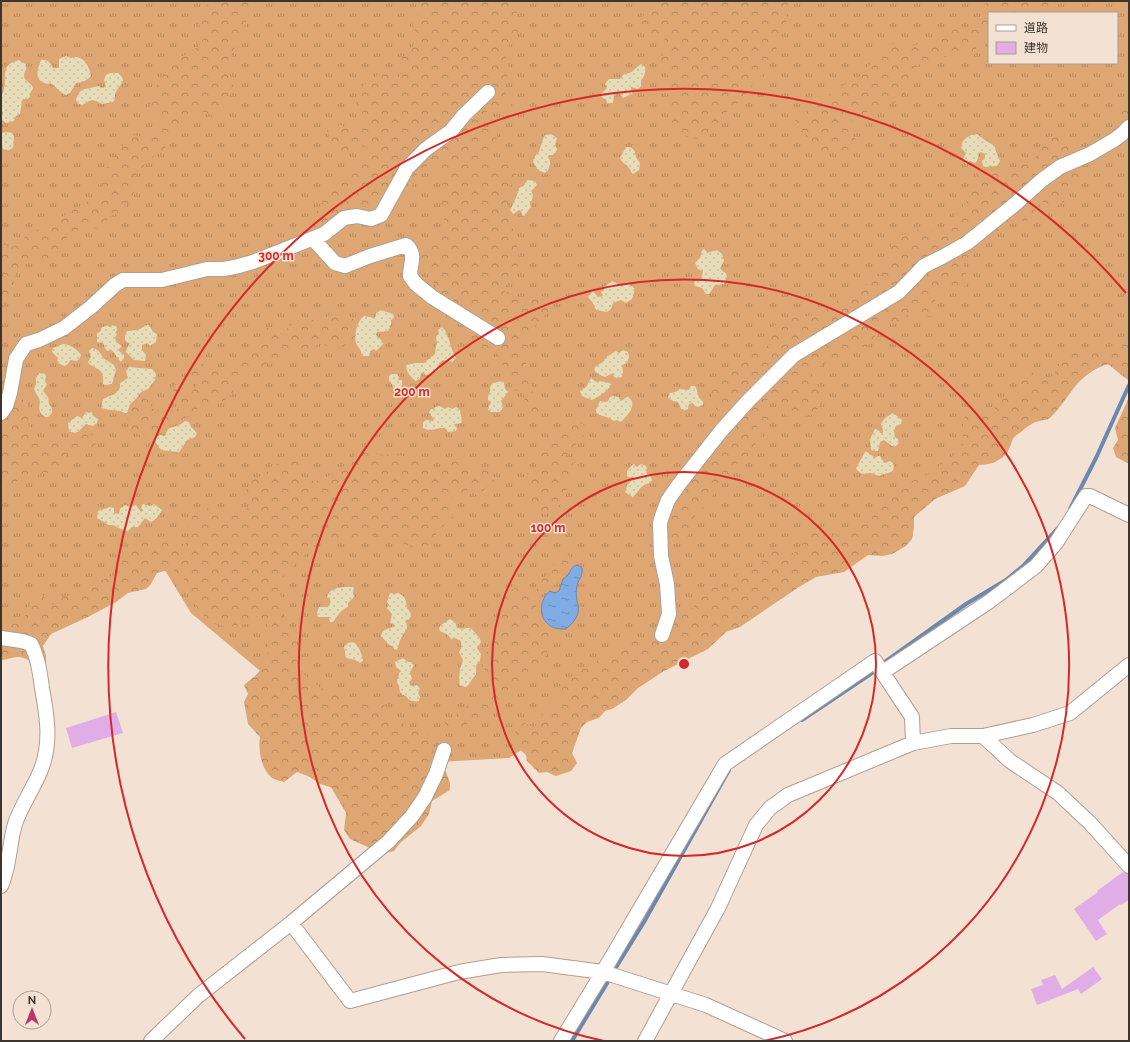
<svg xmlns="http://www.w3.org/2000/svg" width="1130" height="1042" viewBox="0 0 1130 1042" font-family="Raleway,'Noto Sans JP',sans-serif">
  <defs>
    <pattern id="grass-tufts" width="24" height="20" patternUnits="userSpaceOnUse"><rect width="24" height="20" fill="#dea672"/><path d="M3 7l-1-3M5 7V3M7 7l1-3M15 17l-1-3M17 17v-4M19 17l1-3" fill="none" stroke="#b5885e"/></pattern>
    <pattern id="forest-crowns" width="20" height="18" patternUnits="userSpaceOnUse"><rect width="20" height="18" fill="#dea672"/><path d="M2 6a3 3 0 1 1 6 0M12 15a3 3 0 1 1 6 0" fill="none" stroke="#b5885e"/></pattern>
    <pattern id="sand-dots" width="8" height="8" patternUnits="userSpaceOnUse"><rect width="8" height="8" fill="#e6dcb7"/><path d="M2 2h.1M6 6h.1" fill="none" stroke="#c6bd9e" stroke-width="1.8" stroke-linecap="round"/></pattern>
    <pattern id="water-ripples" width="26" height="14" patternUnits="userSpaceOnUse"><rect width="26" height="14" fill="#80ace6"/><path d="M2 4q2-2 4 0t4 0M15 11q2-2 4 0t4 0" fill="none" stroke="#6a8dbb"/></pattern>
  </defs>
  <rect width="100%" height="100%" fill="#f3e2d4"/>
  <path fill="url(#grass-tufts)" fill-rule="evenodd" d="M1 1H1129V381L1094 353 1043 408 775 587 509 758 439 762 362 840 265 675 191 613 157 557 1 648ZM989 13H1117V63H989Z"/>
  <path fill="url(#forest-crowns)" d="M214 1H259L251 6 241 39 232 52 229 72 234 89 224 106 213 116 203 112 185 118 177 133 162 151 149 160 135 176 134 197 119 213 108 217 106 226C97 230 92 229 85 223L77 231 67 237C67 240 67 246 66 249 64 254 49 258 44 259 36 260 25 253 19 265 14 274 13 288 12 298L1 306V244L13 247 24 240 25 233 45 228 53 219 66 215 86 202 94 199 101 192 105 170 120 152 124 142V135L129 133 137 136 152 135 159 122 158 116 151 108 149 97 163 77 170 62 180 63 182 56 198 47 203 39C197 24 196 9 214 1Z
    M422 1H511L520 20 517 36 509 44 506 57 510 71 502 88 509 99 513 110 487 111 483 127 497 132 496 150 483 154 482 162 501 159 520 167 510 188 508 204 520 263 510 277 504 291 522 298 536 294 549 299V311C543 317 535 325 531 333 527 343 528 359 525 371L531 382 533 395 541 407 534 421 528 417 523 392 513 390 509 377 503 367 501 360 491 349 476 350 468 348 462 339 469 329 450 315 447 299 434 284 420 256 428 244 444 236V210L438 199 443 188 438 170 430 163 416 175 409 198 390 200 378 210 364 206 329 230 317 228 314 218 321 203 320 195 352 170 365 162 372 151 364 145 347 150H337L330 140 327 130 340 125 355 132 362 114 355 100 363 85 374 82 379 72 398 79 404 68 399 59 412 50 416 35 412 21 421 11 417 8Z
    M650 1H791L784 9 787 17 786 26 781 31 776 50 771 57 764 74 753 84 743 98 720 118 716 129 702 139 691 138 679 133 674 129 666 105 670 94 671 85 668 76 662 68 661 60 667 41 658 36H648L642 30 641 20 649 6Z
    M1004 1H1049L1050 13H989V35L981 38 974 53 958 57H940L919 65 908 72 912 84 898 101 857 116 848 126 858 144 847 154 832 150 821 156 813 150C809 138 808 132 794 130L792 123 807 111 822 106 836 88 852 82 864 73 874 57 884 46 896 43 915 45 938 39 947 31 959 28 975 30 987 2 1003 3Z
    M1129 94V117L1119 119 1114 116 1122 103Z
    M1057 134 1067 137 1069 160 1078 166 1083 179 1078 186 1065 192 1064 202 1056 206 1042 202 1036 209V218L1025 221H1016L1007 224 1000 231 985 232 967 252 968 259 963 263C965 273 968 275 966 285L959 291C945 285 942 285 934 298L938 307 933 316 918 317 908 315 896 324 887 323 880 325 871 344C868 345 865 347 862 347 851 348 852 346 847 357 835 360 826 360 817 369L813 370 809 373 819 388 823 399 815 414 808 415 797 420C791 418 783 415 781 408 779 402 781 402 776 396L767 399 766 404 771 412 769 420 761 422 754 418 757 427 762 435C757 444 750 449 747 459L737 464 736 471 718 483 713 495 706 505 694 517 692 529 686 538H672L664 533 675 502 681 493 697 470 706 467 711 455 719 449 729 435 732 426 725 422 724 415C713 409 710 400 712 387L728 377 740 361 771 344V328L785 319 820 314 832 304 848 294H853L880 275 886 260 890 254 893 242 902 235 912 233 921 227C933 232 945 234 955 225L953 217 963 207 970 195 967 189C969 181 976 178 979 171L986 168H997L1002 174H1012L1024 162 1030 160 1040 154 1042 144 1048 138Z
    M337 313 354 319C358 328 355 335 352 343 340 348 331 348 319 343L311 349 292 348 286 354 284 360C274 360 270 363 263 371 256 372 246 370 239 375 233 380 236 386 233 392 228 403 204 408 194 410 187 418 179 424 168 427 165 427 162 427 159 428 149 432 141 441 131 429 129 426 127 421 128 417 128 409 138 404 142 397L148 400 153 409 159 410H176L181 406 179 399 173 390 175 385 180 384 187 390 192 392 197 385C191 381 190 377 190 370L195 363 202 364 208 369H221L234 367 241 359 250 354 258 343 263 331 269 327 283 335C295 317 299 318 319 321L328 316Z
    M1122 340H1129V371C1114 354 1090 370 1077 384 1068 395 1061 407 1051 417 1047 421 1041 420 1036 422 1031 424 1025 428 1021 432 1009 440 1014 441 1008 451 1002 461 990 465 979 465L965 486 935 499 914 517V527L912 539 906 546 892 554 883 556 868 555 844 572 816 577 799 587 740 627 726 632 708 649 664 671 638 688 626 700 612 709 605 711 599 718 587 722 581 728 572 753 577 763 571 771 556 776 547 772 539 773 527 761 526 755 513 743 516 730 524 723 533 727 538 724 544 712 562 696 561 691 558 687 582 669 593 668C601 655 603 653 618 653L625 643 636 638C651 646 658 636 671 632L678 615 683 612 689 611 694 607 706 588 714 585 722 588H729C737 578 742 565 757 567 765 557 768 552 781 547L788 553H794L802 548V538L807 532H822L832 535 845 534 871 519 880 509 882 500 891 490H902L905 489 911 481 919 479 928 474 957 453 964 443 962 431 965 415 975 411 982 414 994 412 995 408 994 400C1003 394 1007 399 1018 392L1021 383 1017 376 1024 369 1032 371 1034 376 1039 380H1046L1054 374 1063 358 1073 351 1107 350 1115 343Z
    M1 371 15 381 21 397 27 404 30 412 28 423 32 433 41 444C47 443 52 443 57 442 69 441 78 433 89 433L98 439C93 455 81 448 70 454 63 457 63 467 56 471 51 474 47 472 41 473 39 474 38 476 36 476 32 478 27 477 24 478 14 482 14 488 1 487Z
    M1129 397V464L1116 457 1113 448 1118 440 1115 428Z
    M580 423 585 426 584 435 575 445 576 450 565 456 562 461 567 466 575 462 580 467 579 475 568 482 565 499C561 503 558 507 554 511 546 518 535 512 528 508L529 494 526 476 530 469 536 467 542 460 539 453 540 445 551 435H564L572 426Z
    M371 452 380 455 392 454 414 458 422 464 433 468 446 467 453 459 463 460 468 464 481 468 493 469 494 480 485 489 477 495 467 490 448 498 449 508 453 518 442 527 428 545 418 548 386 538 365 534 349 539 318 542 277 582 281 598 282 612 285 626 301 647 296 659C298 663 300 669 303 673 310 685 349 704 363 703 365 703 369 701 371 700L385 705 389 715 409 727H417L426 731 430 738 433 750 446 772 450 783V790L432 801 429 814 421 826 400 843 394 851 386 853 372 849 350 839 344 830 347 806 343 796 336 789 320 784 308 776 297 772 284 782C281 781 275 780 272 778 261 769 258 750 260 737L248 724 244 702 248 694 244 685 255 676 267 663 269 633 266 621 257 616 246 624 229 627 215 624 198 611 194 597 183 578 172 569 157 573 151 584 146 589 128 593 116 602 88 617 51 634 43 646 46 656V672C38 667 27 656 17 657 12 657 7 660 1 660V624L9 622 18 624 29 611 30 602 34 594 40 592 45 598 47 603 55 605 62 597 75 594 92 581 103 580 114 575C114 574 115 569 115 569 117 566 142 541 144 540 149 539 152 540 156 542L162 539 165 536 174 540 178 544H185L190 535 188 527 193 515 201 510 211 508 227 511 233 509 243 512 252 505V499L244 493 253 480 264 474 280 462 290 460 298 462 299 476 304 481H316L336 473 357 453Z
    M566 554 572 559 567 568 558 576 557 584 548 587 540 594 536 607 541 622 554 632 553 642 548 648 540 673 529 671 510 692 497 709 489 715 468 723 460 731H446L445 722 462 711 472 702 485 703 494 695 493 684 486 674 482 663 483 659 490 647 496 630 501 621V600L506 592 516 588 527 593 536 590 544 578 553 568 557 558Z"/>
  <path fill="url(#sand-dots)" d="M66 56 71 58C81 53 90 66 91 76 88 80 81 83 76 83L70 93 66 95C59 92 56 86 50 83L48 84C33 81 37 70 41 60 47 59 50 62 53 68H59V59Z
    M19 60 23 63 26 64C28 75 17 74 32 85L33 88 30 94V97L27 99H23L22 101 20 114 15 117 14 121 6 123 1 119 3 112 1 111C1 107 0 102 1 98 1 95 4 93 4 89 7 73 0 65 19 60Z
    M641 64 645 67C646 71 645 77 641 80V86L638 89 631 87V90L633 91 632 94 623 98 620 93H616L614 96 613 103H607L606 99 602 98 601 94 607 88 605 84 609 79H620L624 74 630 73Z
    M110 73H118L122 77 123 81C119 89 114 90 115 99L113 102 102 104C91 98 92 100 82 105L77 103 76 99 81 90 99 86 101 88 106 87 104 80 106 75Z
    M8 132 12 133 14 136 13 148 9 150H5L1 147V133Z
    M551 134 557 138 555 145 557 149 554 155H549L548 157C552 162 550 170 545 173L538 170 533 162 535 156 539 152 543 139 545 135Z
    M977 134 986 141 995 146C995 152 999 156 1000 161L997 166 986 167 983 166 982 161 985 158V154L981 152 979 153 977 161 975 163 970 161 966 164 963 159 966 153 961 148C962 138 969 135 977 134Z
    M627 147H630C637 151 634 154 637 159 638 161 640 162 640 164L639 170 633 174C630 172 631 169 628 167 625 163 622 163 620 158L625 149Z
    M528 180 535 181 537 185 531 191C534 195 533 199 530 203L531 207 524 216 522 215 521 211 519 210 513 214 510 210C512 207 516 198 517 195 519 190 517 187 524 186L526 181Z
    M705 249 707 253 717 250 722 254 724 261 720 268 722 271 726 273 727 277 724 284 715 285 709 294H706L702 288 695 286 694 283 696 279H701L703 271 698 269 695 263 700 258 702 250Z
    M612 281 620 285 627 282 635 289 632 299 626 303 621 300 613 303 611 309 607 312 596 310 593 303 588 297 592 292 593 291 598 297 603 296 601 292 604 290V287Z
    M381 310 393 314 394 317 391 320V325L388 331 377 332 376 335C378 338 383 340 383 344L376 351 374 349 370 351V354L369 356H364L361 355C362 349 358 348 356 343 354 335 357 321 364 316L374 318 376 316V313Z
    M112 325 117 327V330L115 333 117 334 115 338 116 342 122 346 119 349V351L124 355V358L121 362C116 358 116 353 111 350L108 351 106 350 103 343 97 342V333L100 332 102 327 107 326 111 327Z
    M147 325H149L153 332 157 334 156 342 150 346 147 343 142 345V350L146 355 145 361 134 360 126 352V350L130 343 126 342C124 338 125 334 127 331L138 330Z
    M442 327C450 335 450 349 456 358L452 362 443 360 439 363 440 369 432 374 425 375 424 372 421 373 420 378 416 381C412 379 405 370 406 365L415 363H424L435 354 436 346 437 343 436 337 439 333 438 330Z
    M63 344C70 344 77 349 81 355L79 359 77 361 70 360 68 364 64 366 57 362 58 358 52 352 53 348Z
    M92 348C98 349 101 353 103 358L114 365 116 370 112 384 105 385 103 384C104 369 100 371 89 364L88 362 91 357 89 351Z
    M623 350 628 352 629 357 627 363 622 365 623 372 622 377 617 378 614 377 613 373 605 377C601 375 597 374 594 370L595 367 604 361 605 358 616 351 619 353Z
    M129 367 152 369 156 374 155 380 151 385 148 389 141 392 136 399 130 404 127 413H124C117 408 108 412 101 407L103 399 116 393 120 388V383L128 378 126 371Z
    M39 373 45 374 46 376 45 380 47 384 43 391 48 397 49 404C52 407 52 409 52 413L48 417H45C38 412 39 408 40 401L34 389 36 384V378Z
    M391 374H397L399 377 398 380H402V387L399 390 394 389 392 384 389 381V376Z
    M591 378 596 382 600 381 610 383 611 385C608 391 598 397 592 400L582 396 580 391 586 387Z
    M503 381 504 383 505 389 508 392 501 401 503 407 500 412H491L488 410 489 406 491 403 488 400C487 395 492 392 490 386L493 383Z
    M691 386H694L696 387 699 398 703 402V405L698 407 695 406 693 403 689 404 688 409 685 410 681 409 678 402 673 401 668 398 670 393 676 392 679 389 689 390Z
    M613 396 618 397 621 401 627 397H629C638 405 627 416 621 422L617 420 614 421 609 418 597 414 596 410 600 401 606 402 608 401 610 397Z
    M438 405 445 409 448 407 452 409 456 407 460 410 462 423 455 424 454 425 457 428 456 431 448 432 445 428C435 427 433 433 423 428V423C426 418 429 421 433 421L434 419 429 413 431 409H434Z
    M86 412 89 413 92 412 93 416 98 419 97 423 93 426 86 424C80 429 78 436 69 431L68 423 77 416 82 418Z
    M893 413 902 420 901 424 896 426 894 431 895 437 898 439 899 443 895 447 892 446 884 440 880 442 878 451H873L871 449 870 439 875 429 879 430 880 433H883V430L881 424 885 418Z
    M185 421 189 422 191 427 197 433 195 437 187 440 180 451 178 452 161 450 156 443 155 438 160 435 165 436 168 429C174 426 180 426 185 421Z
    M865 452H867L875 458 878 456H880L884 463 890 461C895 464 894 466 893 471L879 476C876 475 873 473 870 473 863 474 860 475 856 468Z
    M634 464 637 467 641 464 646 466 647 470 646 473 651 477 652 480 650 483C641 484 639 491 633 497L625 492 627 485 634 478 633 476 630 478 627 476V471L632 465Z
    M143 504 150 506 154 504 162 510C160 514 155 521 151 522L145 518 138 527H132L128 531H125L113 525H108L106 523 97 518 98 511 110 507 114 508V513L119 514 120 509 125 505 131 507 136 505 141 512 143 511 141 507Z
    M344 587H353L354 588 353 591 354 597 348 603V607C341 609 337 617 333 622H330L329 617H318L317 613 319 607H328L330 604V598L327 597C329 589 337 588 344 587Z
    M390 593 395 594 398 593C406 596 406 601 407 608 410 612 412 614 410 619L406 620 407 628 400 640 397 650 394 649 393 646H390L381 636C383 627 389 630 395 626L394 624 390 623 392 614 387 608 389 605 387 602Z
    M450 619 455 622 457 628C466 631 469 623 476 634 479 637 480 638 481 642L477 648 481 654 480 661 476 665V675C471 679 470 685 466 687L460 686C458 679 460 667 463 660L459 652 461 649V641L455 638 451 639 448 635 440 631 439 628 441 625Z
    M354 642C359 647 362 654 363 661L360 663 355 660 346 658 344 647 348 643Z
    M403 658 408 662H411L414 665 410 672 412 679 409 682 411 686 417 685 420 689 418 693 420 697 419 701C413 702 409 701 406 696L403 695 400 692 399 686 397 682 399 673 401 671 396 667 395 662Z"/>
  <path fill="url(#water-ripples)" stroke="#6b88af" d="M577 565 582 568C583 577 579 577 577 586 573 606 588 610 566 629 560 629 553 629 548 624 538 616 540 598 550 591L555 593 559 591 563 579C572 574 569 567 577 565Z"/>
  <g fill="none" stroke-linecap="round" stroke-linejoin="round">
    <path stroke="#6b88af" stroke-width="4" d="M1070 509 1096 458 1129 385
      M882 664 966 604 1006 580 1023 566 1058 528
      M802 720 872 673
      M615 969 644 922 729 770
      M572 1041 609 980"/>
  </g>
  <path fill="#e1ade6" d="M116 712 123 733 72 748 66 728Z
    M1123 872 1129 874V900L1121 905 1120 904 1098 920 1107 934 1096 941 1074 909 1098 892 1097 891Z
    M1093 967 1102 979 1081 994 1078 989 1037 1005 1031 989 1043 985 1041 980 1055 975 1062 989Z"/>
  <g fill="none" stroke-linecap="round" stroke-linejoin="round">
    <defs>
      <path id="minor" d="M313 239 335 263 345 266 370 256 406 245C417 254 410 264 410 276L416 284 432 297 498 338
        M1 413 6 406 10 393 16 359 26 344 39 340 64 328 91 307 115 285 123 280H162L207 269H223L235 267 253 262 324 234 344 218 357 216 371 219 381 215 407 168 426 149 451 131 464 115 488 92
        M662 635 669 614 667 584 661 556 660 523 662 516 668 500 680 483 721 431 748 401 794 355 899 292 924 266 942 257 967 243 1014 205 1042 180 1060 167 1090 154 1114 140 1122 134 1129 127
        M1 638 22 641 31 644C38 658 40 673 42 688 47 716 52 744 40 772 33 789 21 806 15 824 9 844 10 866 1 886
        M883 672 990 601 1036 566 1056 543 1086 496H1090L1129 515
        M983 736 1010 761 1058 793 1090 823 1129 866
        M291 923 350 1001 459 972 501 965 542 964 603 972 706 1005 785 1041
        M151 1041 198 996 291 923 389 841 412 816 425 797 436 774 444 750
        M561 1041 603 972 725 764 875 661 912 717 913 743
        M645 1041 718 908 756 825 770 808 788 795 913 743 951 736H983L1033 725 1070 713 1129 665"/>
    </defs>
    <use href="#minor" stroke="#ae9f91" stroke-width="16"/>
    <use href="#minor" stroke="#fff" stroke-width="14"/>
  </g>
  <g fill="none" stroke="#d62828" stroke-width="2">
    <circle cx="684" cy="664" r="192"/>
    <path d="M604 1041A385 385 0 1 1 764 1041"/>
    <path d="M245 1039A577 577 0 1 1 1126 293"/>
  </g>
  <circle cx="684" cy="664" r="6" fill="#d62828" stroke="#f3e2d4" stroke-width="2"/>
  <g font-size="12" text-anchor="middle" font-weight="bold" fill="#d62828" stroke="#f3e2d4" stroke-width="3" stroke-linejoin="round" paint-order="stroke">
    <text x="276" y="260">300 m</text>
    <text x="412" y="396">200 m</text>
    <text x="548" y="532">100 m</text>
  </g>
  <rect width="1130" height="1042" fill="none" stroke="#3b342f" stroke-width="4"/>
  <rect x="988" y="12" width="130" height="52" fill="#f3e2d4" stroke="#a99c92"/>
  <rect x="996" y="25" width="20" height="6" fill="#ffffff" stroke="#a99c92"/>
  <text x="1024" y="32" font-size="12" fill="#3b342f">道路</text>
  <rect x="996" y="42" width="20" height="12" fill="#e1ade6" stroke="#a99c92"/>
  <text x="1024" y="52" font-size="12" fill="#3b342f">建物</text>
  <g transform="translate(32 1010)"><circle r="19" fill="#f3e2d4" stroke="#a99c92"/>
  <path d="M0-3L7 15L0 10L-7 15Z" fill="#bf336a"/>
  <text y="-6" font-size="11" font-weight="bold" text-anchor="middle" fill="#3b342f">N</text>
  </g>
</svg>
